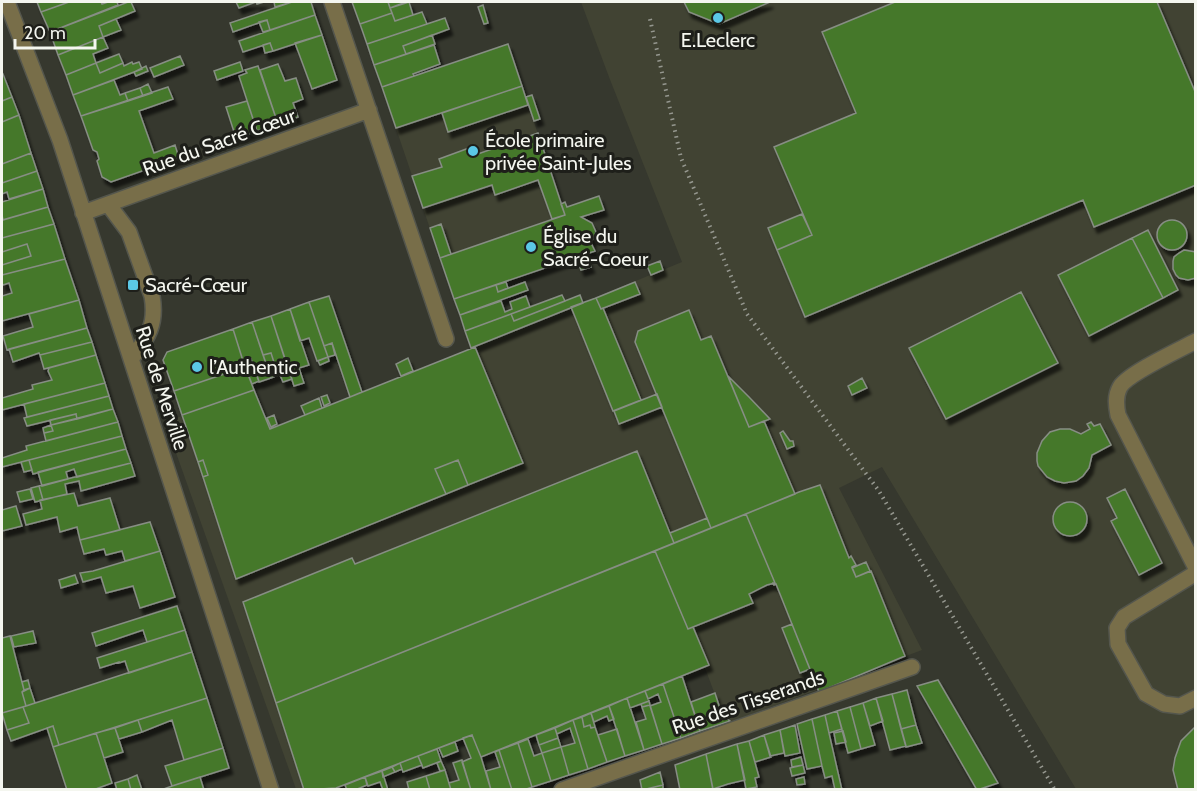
<svg xmlns="http://www.w3.org/2000/svg" width="1197" height="791" viewBox="0 0 1197 791" font-family="Cabin,sans-serif">
  <defs>
    <filter id="shadow"><feDropShadow dx="3.5" dy="6" stdDeviation="1.5" flood-color="#0009"/></filter>
  </defs>
  <rect width="100%" height="100%" fill="#36382e"/>
  <path fill="#414333" d="M581 2H1195V789H1076L882 467 839 488 922 650 726 724 705 668 482 757 472 735 336 789H296L165 422 252 391 270 431 682 262 609 77Z
    M508 44 565 215 440 258 382 87Z"/>
  <path fill="#45782b" stroke="#878e84" stroke-width="1.5" filter="url(#shadow)" d="M37 2H69L41 12Z
    M69 2H101L102 4 108 2H117L118 5 50 32 41 12Z
    M128 2H131L135 11 99 26 103 37 58 55 50 32Z
    M236 2H264L257 4 256 2 239 8Z
    M274 2H292L275 7Z
    M292 2H311L315 15 270 30 267 20 233 32 230 23Z
    M352 2H388L392 13 360 24Z
    M388 2H406L390 8Z
    M409 2 413 15 395 21 390 8Z
    M684 2H770L719 24 689 12Z
    M895 2H1157L1196 94V185L1094 227 1083 200 805 317 777 250 812 235 774 147 856 113 822 32Z
    M483 5 488 23 484 24 478 7Z
    M422 12 427 24 367 44 360 24 392 13 395 21Z
    M315 15 322 35 273 51 270 43 243 52 239 41Z
    M445 18 449 29 403 46 406 54 374 65 367 44Z
    M116 19 121 30 103 37 99 26Z
    M267 20 270 30 263 32 259 22Z
    M322 35 337 80 312 89 295 43Z
    M432 35 435 44 406 54 403 46Z
    M103 37 108 48 93 54 96 63 66 75 58 55Z
    M270 43 273 51 265 53 263 45Z
    M508 44 522 86 396 128 382 87Z
    M434 45 440 64 413 74 414 76 382 87 374 65Z
    M119 54 123 63 100 73 96 63Z
    M180 56 184 65 154 77 150 68Z
    M132 62 133 64 139 62 142 69 73 95 66 75 96 63 100 73 123 63 124 66Z
    M240 62 243 71 217 80 214 71Z
    M278 64 285 81 296 78 303 99 293 103 298 117 278 124 260 70Z
    M146 66 148 71 136 76 134 72Z
    M258 66 278 124 257 131 239 76 247 73 245 70Z
    M3 74 12 97 2 101V75Z
    M114 80 120 95 125 93 128 101 81 116 73 95Z
    M148 84 152 93 143 96 140 88Z
    M522 86 528 105 448 132 442 113Z
    M168 87 173 99 139 111 154 153 175 145 179 158 111 182 102 177 97 161 99 159 97 152 93 150 81 116Z
    M140 88 143 96 128 101 125 93Z
    M532 95 540 119 534 121 526 97Z
    M12 97 19 115 2 122V101Z
    M247 101 257 131 236 138 226 107Z
    M19 115 31 153 2 164V122Z
    M538 133 565 215 552 219 538 180 495 195 492 185 423 208 412 176 442 167 439 159 469 148 472 156Z
    M31 153 37 171 2 183V164Z
    M37 171 43 189 9 199 7 192 2 194V183Z
    M43 189 48 207 3 220 2 215V202Z
    M599 196 604 210 581 217 592 223 596 232 591 243 595 251 454 299 440 258 565 215 561 204 565 202 567 207Z
    M48 207 54 224 2 238V220Z
    M802 214 812 235 777 250 768 228Z
    M1157 235a15 15 0 1 1 30 0a15 15 0 1 1-30 0Z
    M54 224 65 259 2 275V265L31 256 27 244 2 252V238Z
    M441 224 451 254 440 258 430 228Z
    M1148 230 1178 290 1163 298 1132 238Z
    M1132 238 1163 298 1089 336 1058 275Z
    M27 244 31 256 2 265V252Z
    M1184 250 1196 252V278L1188 280 1179 278 1176 275 1173 269V261L1174 257 1179 253Z
    M587 257 591 267 581 270 577 260Z
    M65 259 79 300 2 321V296L12 293 9 283 3 285 2 283V275Z
    M660 261 663 270 651 275 647 266Z
    M506 282 508 288 498 292 496 285Z
    M525 282 528 290 460 315 454 299 496 285 498 292Z
    M635 282 640 294 601 309 596 298Z
    M1021 292 1058 363 946 419 909 348Z
    M562 295 565 301 514 321 511 314Z
    M580 295 583 303 471 348 465 331 511 314 514 321Z
    M329 296 362 392 350 397 332 343 324 346 309 302Z
    M526 296 530 307 465 331 460 315 501 301 505 312 512 309 510 302Z
    M596 298 601 309 603 308 641 400 613 411 571 307Z
    M79 300 87 328 7 350 3 336 33 327 29 314Z
    M309 302 328 357 317 361 309 338 300 341 290 309Z
    M290 309 309 365 299 368 304 383 294 386 271 316Z
    M689 310 701 340 711 336 749 427 764 421 795 494 711 528 635 342 638 331Z
    M271 316 289 372 278 375 271 353 263 355 252 322Z
    M252 322 271 378 259 382 251 359 243 361 233 329Z
    M87 328 92 342 40 355 39 353 13 362 9 349Z
    M233 329 245 367 174 391 163 360 167 352Z
    M92 342 96 355 44 369 40 355Z
    M332 343 335 355 328 357 324 346Z
    M475 347 523 463 468 485 458 460 435 469 446 494 236 579 203 477 208 475 203 460 198 462 182 415 254 390 270 429Z
    M271 353 278 375 271 378 263 355Z
    M96 355 105 383 2 410V398L33 389 32 385 52 380 48 371 49 368Z
    M328 357 329 361 320 365 318 361Z
    M408 358 413 371 401 376 396 364Z
    M251 359 259 381 252 384 243 361Z
    M245 367 254 390 182 415 174 391Z
    M289 372 292 379 283 382 280 375Z
    M728 376 749 397 770 419 749 427Z
    M862 378 867 388 852 395 848 386Z
    M105 383 109 396 27 417 24 404Z
    M657 394 662 407 619 424 614 411Z
    M327 395 330 403 324 406 321 397Z
    M109 396 113 409 77 419 76 414 27 426 24 418Z
    M319 398 322 408 305 415 301 406Z
    M113 409 118 422 46 441 44 433 53 431 51 425Z
    M76 414 77 419 51 425 50 420Z
    M274 415 277 424 271 427 267 418Z
    M118 422 122 436 2 467V458L27 450 26 446Z
    M1091 422 1094 426 1100 424 1111 445 1092 455 1089 468 1083 476 1076 481 1064 483 1055 481 1047 477 1038 466 1037 461V453L1042 441 1050 432 1060 429H1070L1081 434 1090 429 1087 424Z
    M51 425 53 431 44 433 43 428Z
    M783 431 790 441H793L794 446 787 449 780 433Z
    M122 436 126 449 33 474 29 460Z
    M126 449 131 463 77 477 74 469 66 472 68 479 42 486 38 472Z
    M637 451 674 543 276 703 243 602 352 558 355 564Z
    M29 460 32 470 24 472 21 462Z
    M203 460 208 475 203 477 198 462Z
    M458 460 468 485 446 494 435 469Z
    M131 463 135 476 81 491 79 481 65 484 67 494 43 500 39 486Z
    M820 485 849 558 851 556 856 565 852 567 856 577 871 571 905 656 819 692 776 584 774 585 773 583H775L746 514 799 492Z
    M39 486 43 500 35 502 31 488Z
    M30 489 33 499 20 502 17 492Z
    M1125 489 1162 563 1139 575 1111 521 1117 518 1107 498Z
    M74 493 78 506 110 498 120 530 80 540 77 527 60 532 57 517 26 525 23 514 42 509 40 500Z
    M1053 519a17 17 0 1 1 34 0a17 17 0 1 1-34 0Z
    M16 506 22 526 2 531V510Z
    M746 514 775 583 767 585 749 594 753 603 688 629 655 551Z
    M707 518 711 528 674 543 670 533Z
    M150 522 160 551 125 561 122 551 106 555 104 549 84 554 80 540Z
    M160 551 175 597 140 608 133 586 106 593 101 577 83 582 80 573 93 571Z
    M655 551 688 629 693 627 709 665 481 757 472 735 336 788 304 790 276 703Z
    M866 562 870 571 856 577 852 568Z
    M75 575 78 583 61 588 59 580Z
    M177 606 185 630 147 642 143 630 96 646 92 633Z
    M792 624 810 669 800 673 782 628Z
    M185 630 192 652 129 673 125 661 119 663V662L100 668 97 658Z
    M33 631 36 643 14 647 11 636Z
    M10 636 24 690 22 692 26 706 2 713V638Z
    M192 652 207 698 59 745 53 726 11 741 7 730 29 723 23 707Z
    M682 676 700 731 681 738 663 684Z
    M28 680 30 688 24 690 22 682Z
    M938 680 998 783 977 790 917 686Z
    M663 684 681 738 662 744 650 706 661 702 658 694 648 699 645 691Z
    M30 688 35 703 26 706 22 692Z
    M907 690 916 725 901 729 892 694Z
    M645 691 649 701 630 708 627 698Z
    M715 693 722 715 730 721 700 731 691 702Z
    M892 694 906 746 890 750 876 698Z
    M207 698 223 748 184 760 172 720 142 732 138 720Z
    M627 698 644 750 625 756 609 706Z
    M876 698 883 721 870 726 863 703Z
    M649 701 650 705 642 707 641 704Z
    M863 703 875 745 861 749 850 707Z
    M650 705 662 744 644 750 636 722 646 719 642 707Z
    M609 706 614 719 609 721 607 716 594 722 591 713Z
    M23 707 29 723 7 730 2 713Z
    M850 707 861 749 848 753 837 711Z
    M837 711 842 729 829 733 825 715Z
    M591 713 595 727 591 728 590 725 584 727 582 717Z
    M825 715 829 733 842 790H835L832 776 825 778 822 766 812 719Z
    M582 717 584 727 590 725 591 728 595 727 607 762 588 769 573 720Z
    M812 719 822 766 807 769 797 724Z
    M138 720 142 732 119 739 115 728Z
    M573 720 588 769 569 775 561 747 575 743 570 728 557 734 555 728Z
    M795 725 800 753 785 756 780 730Z
    M916 725 922 743 906 747 901 729Z
    M53 726 59 745 53 747 47 728Z
    M1195 727 1196 790H1178L1173 770 1175 758 1181 741Z
    M115 728 123 752 104 758 96 733Z
    M555 728 558 738 539 745 536 735Z
    M617 729 625 756 607 762 598 735Z
    M780 730 784 753 770 756 764 735Z
    M843 731 846 742 836 744 834 733Z
    M96 733 112 783 93 790H67L53 747Z
    M472 735 481 757 491 790H471L462 762 471 758 463 738Z
    M764 735 771 757 755 762 749 741Z
    M558 738 561 747 542 753 539 745Z
    M528 739 534 756 542 753 551 781 532 787 518 743Z
    M749 741 759 777 755 778 757 787 746 789 737 744Z
    M455 742 458 751 443 757 439 748Z
    M518 743 532 787 524 790H512L499 750Z
    M737 744 745 780 728 784 713 789 706 754Z
    M561 747 569 775 551 781 542 753Z
    M223 748 229 768 172 786 165 766Z
    M437 749 441 761 423 768 418 756Z
    M499 750 512 790H491L486 771 500 767 495 752Z
    M706 754 713 790H680L675 765Z
    M418 756 422 765 403 772 400 763Z
    M801 757 803 765 792 767 791 760Z
    M462 760 471 790H451L449 783 459 780 453 763Z
    M441 761 445 770 440 771 437 763Z
    M400 763 402 769 395 772 392 767Z
    M803 765 805 773 792 776 790 768Z
    M392 767 395 772 383 777 382 771Z
    M445 770 451 790H430L426 776Z
    M382 771 388 790H383L380 782 368 786 365 777Z
    M660 772 663 785 642 790 640 780Z
    M137 775 142 790H131L128 779Z
    M426 776 430 790H409L407 782Z
    M200 777 204 790H161L172 786Z
    M365 777 367 785 355 790H347L345 785Z
    M804 777 805 784 797 785 796 779Z
    M128 779 131 790H117L115 783Z
    M663 785V790H642Z"/>
  <g fill="none" stroke-linecap="round" stroke-linejoin="round">
    <defs>
      <path id="minor" d="M7 2 60 140 271 790
        M332 2 446 339
        M108 204 129 232 152 296C157 324 148 338 131 359
        M83 213 369 110
        M1196 341C1179 350 1127 374 1120 387 1115 396 1116 405 1118 415L1196 568
        M1196 573 1124 617 1117 628 1118 644 1146 694 1164 704 1180 706 1196 698
        M562 790 912 667"/>
    </defs>
    <use href="#minor" stroke="#54564d" stroke-width="18"/>
    <path stroke="#95978f" stroke-width="4" stroke-dasharray="1.5 4.5" stroke-linecap="butt" d="M650 19 681 158 747 314 879 491 1055 790"/>
    <use href="#minor" stroke="#786e49" stroke-width="15"/>
  </g>
  <g fill="#5bc8e6" stroke="#1e1f1a" stroke-width="2">
    <circle cx="718" cy="18" r="6"/>
    <circle cx="473" cy="151" r="6"/>
    <circle cx="531" cy="247" r="6"/>
    <rect x="127" y="279" width="12" height="12" rx="3"/>
    <circle cx="197" cy="367" r="6"/>
  </g>
  <g text-anchor="middle" stroke-width="6" stroke-linejoin="round" paint-order="stroke">
    <g font-size="20" fill="#f4f6ef" stroke="#1e1f1a" text-anchor="start">
      <text x="718" y="47" text-anchor="middle">E.Leclerc</text>
      <text x="485" y="147">École primaire<tspan x="485" dy="23">privée Saint-Jules</tspan></text>
      <text x="543" y="243">Église du<tspan x="543" dy="23">Sacré-Coeur</tspan></text>
      <text x="145" y="292">Sacré-Cœur</text>
      <text x="209" y="374">l’Authentic</text>
    </g>
    <g font-size="20" fill="#f4f6ef" stroke="#1e1f1a">
      <text transform="translate(219 142) rotate(-20)" y="7">Rue du Sacré Cœur</text>
      <text transform="translate(162 388) rotate(72)" y="7">Rue de Merville</text>
      <text transform="translate(748 702) rotate(-19)" y="7">Rue des Tisserands</text>
    </g>
  </g>
  <rect width="1197" height="791" fill="none" stroke="#f4f6ef" stroke-width="6"/>
  <path d="M15 39v9h80v-9" fill="none" stroke="#f4f6ef" stroke-width="3"/>
  <text x="24" y="39" font-size="18" fill="#f4f6ef" stroke="#1e1f1a" stroke-width="4.5" paint-order="stroke">20 m</text>
</svg>
